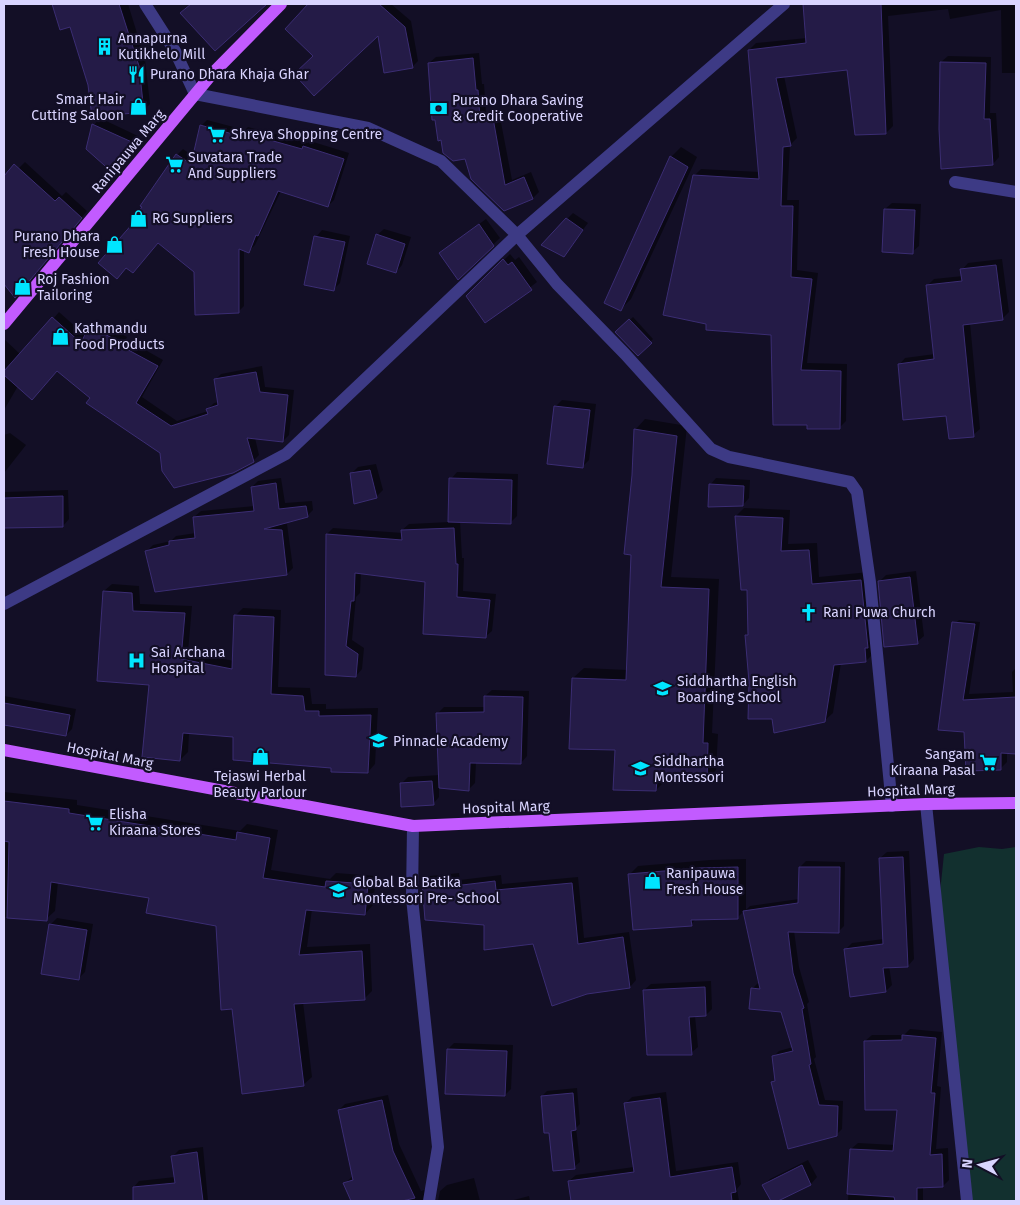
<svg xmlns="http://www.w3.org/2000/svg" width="1020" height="1205" viewBox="0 0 1020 1205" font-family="'Fira Sans',sans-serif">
  <rect width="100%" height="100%" fill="#130f26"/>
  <path fill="#12302f" d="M979 847 1002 849 1016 847V1201H966L939 902 944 854Z"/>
  <path fill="#0007" d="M53 4H128L145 59 150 104 143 111 89 84 71 25 61 28Z
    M192 4H265L215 50 182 13Z
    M310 4H391L411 21 418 61 412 67 378 34 315 56 287 29Z
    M804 4H1016V73H1002L1001 10 950 19 948 9 888 16 893 126 886 133 848 68 784 76 797 138 790 145 787 200H799L797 270 818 273 807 363 847 364 846 421 839 428 773 334 694 176 701 169 760 172 749 50 756 43 807 38Z
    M479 53 482 84H484L486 113 499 112 512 180 531 172 539 192 533 198 505 210 466 158 429 63 436 57Z
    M948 56 991 57 990 113H996L999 157 993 164 941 62Z
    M100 118 140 137 120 165 113 172 87 148 94 125Z
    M207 120 245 130 248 127 308 143 310 141 349 153 334 200 328 206 281 191 255 245 249 251 244 249V306L238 312 195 271 135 221 177 155 183 149 194 157 201 126Z
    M681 147 697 157 631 299 621 309 671 157Z
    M25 162 62 196 66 192 87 211 24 287 14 294 4 282V234L12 226 4 218V183Z
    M892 203 921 204 919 246 912 252 885 209Z
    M573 213 588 223 563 256 567 219Z
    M486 219 500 238 458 278 440 253Z
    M384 229 411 237 402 265 396 272 377 235Z
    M322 230 350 236 340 283 334 289 316 237Z
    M510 254 515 260 519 257 537 282 486 321 468 296Z
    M1002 259 1009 312 1002 319 970 323 980 429 973 435 948 415 899 365 905 358 935 354 927 286 934 279 963 276 962 270 968 263Z
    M59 312 86 336 90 327 96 321 127 337 126 339 163 360 142 397 177 421 208 411V409L214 403 219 402 215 380 221 374 262 366 265 387 294 390 289 435 283 441 255 438 259 455 253 461 161 453 57 370 18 386 4 410V339L20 354 33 338 39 332 41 333Z
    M633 317 653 339 638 354 617 332Z
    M562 400 596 404 589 460 583 466 555 407Z
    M645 419 687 426 671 577 719 579 712 733 718 734 716 770 706 781 667 779 656 790 616 749 573 678 584 668 628 670 635 430Z
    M10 433 26 445 4 473V435Z
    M376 464 383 490 376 497 352 473 358 467Z
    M457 472 518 474 517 516 511 522 460 521 462 558H464L463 591 496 594 492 631 485 637 427 581 361 572 360 593 356 597 352 640 364 648 362 669 356 676 326 674 327 534 333 528 403 533 402 530 409 524 450 522 451 479Z
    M281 478 285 503 312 501 313 510 307 516 279 524H287L293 568 287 574 146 552 153 545 171 541 176 536 196 533 194 517 201 511 255 506 252 487 258 481Z
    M716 478 750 480 749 498 743 505 710 485Z
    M68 490 69 519 63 526 4 527V492Z
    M744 508 790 510 788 544 817 543 819 577 869 572 874 653 866 661 841 663 833 713 824 721 773 718 750 682 746 635 749 632 748 589 742 588 736 516Z
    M916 571 924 636 917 642 879 582 886 575Z
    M112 584 139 586 140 604 192 606 188 652 234 661 235 616 243 608 281 610 278 687 310 688 312 704H326V709L378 708 375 764 368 772 332 767 234 736 189 733 188 752 180 760 150 684 104 591Z
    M959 620 980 622 969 694 1013 692 1012 672 1016 668V753L1007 752V762L1001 768 965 731 952 627Z
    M492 690 529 691 527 756 521 763 476 762 475 783 469 789 439 787V797L433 804 401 784 408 777 440 775 437 714 444 707H485V696Z
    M4 696 76 709 72 729 66 735 4 724Z
    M4 792 77 800V805L240 831 247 824 278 830 271 870 330 879 336 873 376 876 373 905 365 914 312 909 307 947 370 944 372 991 364 999 303 1002 312 1077 303 1085 233 1008 218 924 150 897 58 882 55 911 46 919 4 917Z
    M909 851 914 959 908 966H889L892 985 886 991 845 950 852 943 884 939 880 858 887 852Z
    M746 859V910L750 906 799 899 800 867 806 861 845 862 844 926 838 932 794 931 799 967 809 1002 807 1004 816 1057 814 1059 825 1100 843 1101 842 1129 836 1135 772 1082 776 1079 773 1057 779 1051 793 1047 782 1010 752 989 758 983H760L744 911 737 918H697L691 924 630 874 638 866 710 860Z
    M459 873 460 880 501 875 502 884 578 877 584 938 629 932 636 980 630 987 587 993 534 943 486 924 423 883 430 876Z
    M57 918 93 924 85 972 78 979 50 925Z
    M711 981 712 1009 706 1015 695 1016 698 1047 691 1053 644 990 651 984Z
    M910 1029 942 1032 937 1086 941 1087 936 1149 948 1148 949 1180 943 1186 923 1187V1201H848L851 1149 858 1143 895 1145 898 1109 865 1041 872 1035H904Z
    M454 1043 513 1045 511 1089 505 1095 448 1049Z
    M577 1088 580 1124 576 1128 580 1162 574 1167 550 1131 542 1096 547 1091Z
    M666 1092 676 1171 738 1162 741 1184 737 1189 739 1201H572L569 1181 576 1175 634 1167 626 1103 632 1097Z
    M388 1095 399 1144 421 1191 427 1189 430 1201H352L345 1183 353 1176 339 1110 345 1104Z
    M203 1147 208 1201H122L134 1200 133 1188 139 1181 175 1177 173 1156 179 1150Z
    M808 1160 817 1177 811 1184 775 1201H772L764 1185 770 1179Z
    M474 1178 480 1201H438L440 1191 447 1185Z
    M529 1196 530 1201H510Z"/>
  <path fill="#241b47" stroke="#3b2d73" d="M52 4H119L139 66 144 112 92 117 88 85 70 27 60 30Z
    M191 4H267L215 51 180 13Z
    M308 4H379L405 27 413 68 384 73 378 36 314 96 294 74 313 56 285 29Z
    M803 4H881L886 134 855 135 847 70 776 78 791 146 783 147 781 206H793L791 277 812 279 801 370 841 371 840 429H807V425H773L771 335 706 330V324L663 315 693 175 759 179 748 50 806 43Z
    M473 58 476 90H478L480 119 493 118 505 185 524 177 533 199 504 211 471 179 465 159 453 161 443 153 441 140 438 141 435 120H432L428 63Z
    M940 62 986 63 984 119H990L993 165 941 169 939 129Z
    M92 124 134 143 113 173 86 149Z
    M200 125 240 136 241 132 302 149 303 146 344 159 328 207 278 191 258 236 256 235 249 253 239 249V313L195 315 194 272 158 243 133 273 126 268 117 279 98 263 134 222 132 220 142 207 140 206 176 154 191 164Z
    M670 156 688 167 621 311 604 303Z
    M14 164 55 201 59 197 82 218 15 298 4 284V176Z
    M884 209 915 210 913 254 882 252Z
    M566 218 583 230 564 257 541 245Z
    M479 224 494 246 458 280 439 253Z
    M376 234 405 244 396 273 367 264Z
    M314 236 345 242 334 291 304 285Z
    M503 259 508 265 512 262 532 290 485 323 466 296Z
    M996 265 1003 320 963 325 974 437 949 439 946 416 903 420 898 364 934 359 926 285 962 281 960 269Z
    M52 317 81 343 89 326 122 343 121 346 158 366 136 403 171 426 208 414 206 409 218 405 214 379 256 372 260 392 288 395 283 442 247 438 254 462 233 473 174 488 162 471 160 453 86 403 90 398 57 371 32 400 4 375V371Z
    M629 319 652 343 638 356 615 332Z
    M554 406 590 410 583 468 547 464Z
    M634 429 677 436 661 587 709 589 703 743H708L707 782 657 780 656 791 613 790 615 750 569 749 572 678 626 680 631 555 624 554 632 475Z
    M370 470 377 498 354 504 350 473Z
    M449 478 512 480 511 524 448 522Z
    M276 483 279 509 306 506 308 517 264 529 282 530 287 575 155 592 145 551 169 545V541L195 538 193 517 254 511 251 487Z
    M709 484 744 486 743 506 708 507Z
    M63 496V527L4 528V498Z
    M735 516 783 518 781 551 809 550 812 584 861 580 868 648H865L866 662 834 665 825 722 774 733 772 719H748L749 682 745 635H748L747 590H741Z
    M454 528 456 564H458L457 597 490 600 486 638 423 634 425 582 355 573 354 601H351L346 646 358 654 356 677 325 675 326 534 402 540 401 530Z
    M910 577 918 644 884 647 878 581Z
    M103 591 132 593 133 611 185 613 181 659 232 669 234 615 274 617 271 694 303 696 305 711H319V716L371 715 368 773 331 772V768L233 760V737L183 733 180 761 142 757 149 685 97 681Z
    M952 622 975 624 963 700 1016 697V754L1001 753V770L966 771 964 732 938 730Z
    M484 696 523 697 521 764 470 763 469 791 439 788 436 713 484 712Z
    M4 703 70 715 66 736 4 725Z
    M432 781 434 805 401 807 400 783Z
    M4 801 69 809V813L236 840 237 832 270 838 263 878 325 887 326 881 368 884 365 915 306 910 299 955 362 951 365 1000 294 1004 304 1086 242 1094 232 1009 221 1010 216 926 146 913 149 898 51 882 47 921 7 918 9 842 4 841Z
    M903 857 908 967 883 968 886 992 850 997 844 949 883 944 879 858Z
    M738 867V919L691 920 692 926 633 930 628 874 700 868Z
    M799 867H840L839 933 788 932 793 973 804 1008 802 1009 811 1064 809 1065 819 1105 838 1106 837 1136 788 1149 771 1082 775 1081 772 1056 793 1051 781 1012 749 1009 751 988 760 989 743 911 798 903Z
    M453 879 454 886 495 881 496 890 572 883 578 944 623 937 630 988 587 994 552 1006 533 944 484 950V925L425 920 422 882Z
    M49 924 87 930 79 980 41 974Z
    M705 987 706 1016 689 1017 692 1055H647L643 990Z
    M902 1035 936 1038 931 1093H935L930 1155 942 1154 943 1187 917 1188V1201H895L894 1197 847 1194 850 1149 893 1151 897 1110H865L864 1041 902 1040Z
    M447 1049 507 1051 505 1096 445 1094Z
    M573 1093 576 1130 571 1131 575 1169 553 1171 549 1133H544L541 1096Z
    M660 1098 670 1177 732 1167 736 1192 731 1193 732 1201H571L568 1181 634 1172 624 1103Z
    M382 1100 393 1151 415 1198 402 1201H351L343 1183 353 1180 338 1110Z
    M197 1152 203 1201H133V1187L175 1183 171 1156Z
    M802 1165 811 1185 778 1201H771L762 1185Z"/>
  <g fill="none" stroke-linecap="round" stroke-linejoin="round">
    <path stroke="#3d3a85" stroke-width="12" d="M145 4 175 51 195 94 368 128 441 161 517 235 557 284 625 354 711 449 729 457 850 482 857 492 870 582 892 806
      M955 182 1016 192
      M4 604 286 454 517 235 784 4
      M926 804 967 1201
      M413 826 412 898 438 1147 429 1201"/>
    <path stroke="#c25bff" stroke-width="12" d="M4 324 212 74 281 4
      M4 750 413 826 926 804 1016 803"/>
  </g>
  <defs>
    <symbol id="building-bare" viewBox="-9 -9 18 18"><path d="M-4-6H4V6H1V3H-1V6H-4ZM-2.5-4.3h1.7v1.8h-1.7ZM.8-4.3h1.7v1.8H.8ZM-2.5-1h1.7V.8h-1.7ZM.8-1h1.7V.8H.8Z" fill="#00e5ff" stroke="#130f26" stroke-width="2.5" paint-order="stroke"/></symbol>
    <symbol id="restaurant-bare" viewBox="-9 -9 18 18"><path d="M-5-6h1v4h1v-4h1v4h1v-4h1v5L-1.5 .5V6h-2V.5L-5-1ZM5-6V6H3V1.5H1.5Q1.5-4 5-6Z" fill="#00e5ff" stroke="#130f26" stroke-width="2.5" paint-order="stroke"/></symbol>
    <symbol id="shop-bare" viewBox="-9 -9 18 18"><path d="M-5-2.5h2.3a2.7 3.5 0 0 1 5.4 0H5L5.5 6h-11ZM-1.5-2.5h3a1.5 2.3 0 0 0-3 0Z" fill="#00e5ff" stroke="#130f26" stroke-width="2.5" paint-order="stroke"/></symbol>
    <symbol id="bank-bare" viewBox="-9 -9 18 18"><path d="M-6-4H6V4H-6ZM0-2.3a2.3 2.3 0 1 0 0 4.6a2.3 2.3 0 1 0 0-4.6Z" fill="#00e5ff" stroke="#130f26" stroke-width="2.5" paint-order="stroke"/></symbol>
    <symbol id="supermarket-bare" viewBox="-9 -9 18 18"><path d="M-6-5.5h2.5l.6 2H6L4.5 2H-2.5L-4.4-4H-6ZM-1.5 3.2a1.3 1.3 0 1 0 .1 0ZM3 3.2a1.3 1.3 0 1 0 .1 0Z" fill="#00e5ff" stroke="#130f26" stroke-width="2.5" paint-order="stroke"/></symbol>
    <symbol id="church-bare" viewBox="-9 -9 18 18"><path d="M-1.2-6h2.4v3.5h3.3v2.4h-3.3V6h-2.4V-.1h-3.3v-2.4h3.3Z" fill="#00e5ff" stroke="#130f26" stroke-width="2.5" paint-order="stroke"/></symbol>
    <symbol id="hospital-bare" viewBox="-9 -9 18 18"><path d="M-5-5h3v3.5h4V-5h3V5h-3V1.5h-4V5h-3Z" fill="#00e5ff" stroke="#130f26" stroke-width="2.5" paint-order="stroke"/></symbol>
    <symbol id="school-bare" viewBox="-9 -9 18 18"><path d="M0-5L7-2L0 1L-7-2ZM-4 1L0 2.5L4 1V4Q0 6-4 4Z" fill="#00e5ff" stroke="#130f26" stroke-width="2.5" paint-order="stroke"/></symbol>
  </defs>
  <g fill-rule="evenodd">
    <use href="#building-bare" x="92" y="34" width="25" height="25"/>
    <use href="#restaurant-bare" x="124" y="62" width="25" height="25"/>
    <use href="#shop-bare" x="126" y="94" width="25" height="25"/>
    <use href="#bank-bare" x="426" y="96" width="25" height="25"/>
    <use href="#supermarket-bare" x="204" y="122" width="25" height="25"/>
    <use href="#supermarket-bare" x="162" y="152" width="25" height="25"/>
    <use href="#shop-bare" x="126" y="206" width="25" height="25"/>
    <use href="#shop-bare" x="102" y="232" width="25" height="25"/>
    <use href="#shop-bare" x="10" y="274" width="25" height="25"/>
    <use href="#shop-bare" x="48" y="324" width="25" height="25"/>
    <use href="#church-bare" x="796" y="600" width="25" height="25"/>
    <use href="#hospital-bare" x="124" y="648" width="25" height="25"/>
    <use href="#school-bare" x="650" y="676" width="25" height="25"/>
    <use href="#school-bare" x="366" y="728" width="25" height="25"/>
    <use href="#shop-bare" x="248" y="744" width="25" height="25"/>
    <use href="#supermarket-bare" x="976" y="750" width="25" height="25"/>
    <use href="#school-bare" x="628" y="756" width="25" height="25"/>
    <use href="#supermarket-bare" x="82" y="810" width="25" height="25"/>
    <use href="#shop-bare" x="640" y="868" width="25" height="25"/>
    <use href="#school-bare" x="326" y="878" width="25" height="25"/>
  </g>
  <g text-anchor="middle" stroke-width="4.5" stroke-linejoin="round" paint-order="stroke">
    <g font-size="14" fill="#d9d4ff" stroke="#130f26" text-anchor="start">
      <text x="118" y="43">Annapurna<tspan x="118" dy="16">Kutikhelo Mill</tspan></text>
      <text x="150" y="79">Purano Dhara Khaja Ghar</text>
      <text x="124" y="104" text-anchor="end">Smart Hair<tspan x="124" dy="16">Cutting Saloon</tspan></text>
      <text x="452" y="105">Purano Dhara Saving<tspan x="452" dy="16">&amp; Credit Cooperative</tspan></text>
      <text x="231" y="139">Shreya Shopping Centre</text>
      <text x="188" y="162">Suvatara Trade<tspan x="188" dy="16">And Suppliers</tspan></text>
      <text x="152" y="223">RG Suppliers</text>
      <text x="100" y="241" text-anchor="end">Purano Dhara<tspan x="100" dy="16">Fresh House</tspan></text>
      <text x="37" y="284">Roj Fashion<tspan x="37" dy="16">Tailoring</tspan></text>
      <text x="74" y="333">Kathmandu<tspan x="74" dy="16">Food Products</tspan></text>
      <text x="823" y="617">Rani Puwa Church</text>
      <text x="151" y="657">Sai Archana<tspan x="151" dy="16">Hospital</tspan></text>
      <text x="677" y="686">Siddhartha English<tspan x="677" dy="16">Boarding School</tspan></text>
      <text x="393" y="746">Pinnacle Academy</text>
      <text x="975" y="759" text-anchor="end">Sangam<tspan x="975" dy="16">Kiraana Pasal</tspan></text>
      <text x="654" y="766">Siddhartha<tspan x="654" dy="16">Montessori</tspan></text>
      <text x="260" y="781" text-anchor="middle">Tejaswi Herbal<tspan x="260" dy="16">Beauty Parlour</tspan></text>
      <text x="109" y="819">Elisha<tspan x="109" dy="16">Kiraana Stores</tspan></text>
      <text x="666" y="878">Ranipauwa<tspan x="666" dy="16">Fresh House</tspan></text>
      <text x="353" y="887">Global Bal Batika<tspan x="353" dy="16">Montessori Pre- School</tspan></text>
    </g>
    <g font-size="14" fill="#d9d4ff" stroke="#130f26">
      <text transform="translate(128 151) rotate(-50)" y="5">Ranipauwa Marg</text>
      <text transform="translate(110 755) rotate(11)" y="5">Hospital Marg</text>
      <text transform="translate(911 790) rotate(-2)" y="5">Hospital Marg</text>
      <text transform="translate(506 807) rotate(-2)" y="5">Hospital Marg</text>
    </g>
  </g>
  <rect width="1020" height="1205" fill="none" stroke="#d9d4ff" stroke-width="10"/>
  <g transform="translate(980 1165) rotate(276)" stroke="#130f26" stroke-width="4" paint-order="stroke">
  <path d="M0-4L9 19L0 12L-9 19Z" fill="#d9d4ff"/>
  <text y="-8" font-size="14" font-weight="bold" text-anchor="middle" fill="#d9d4ff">N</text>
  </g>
</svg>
